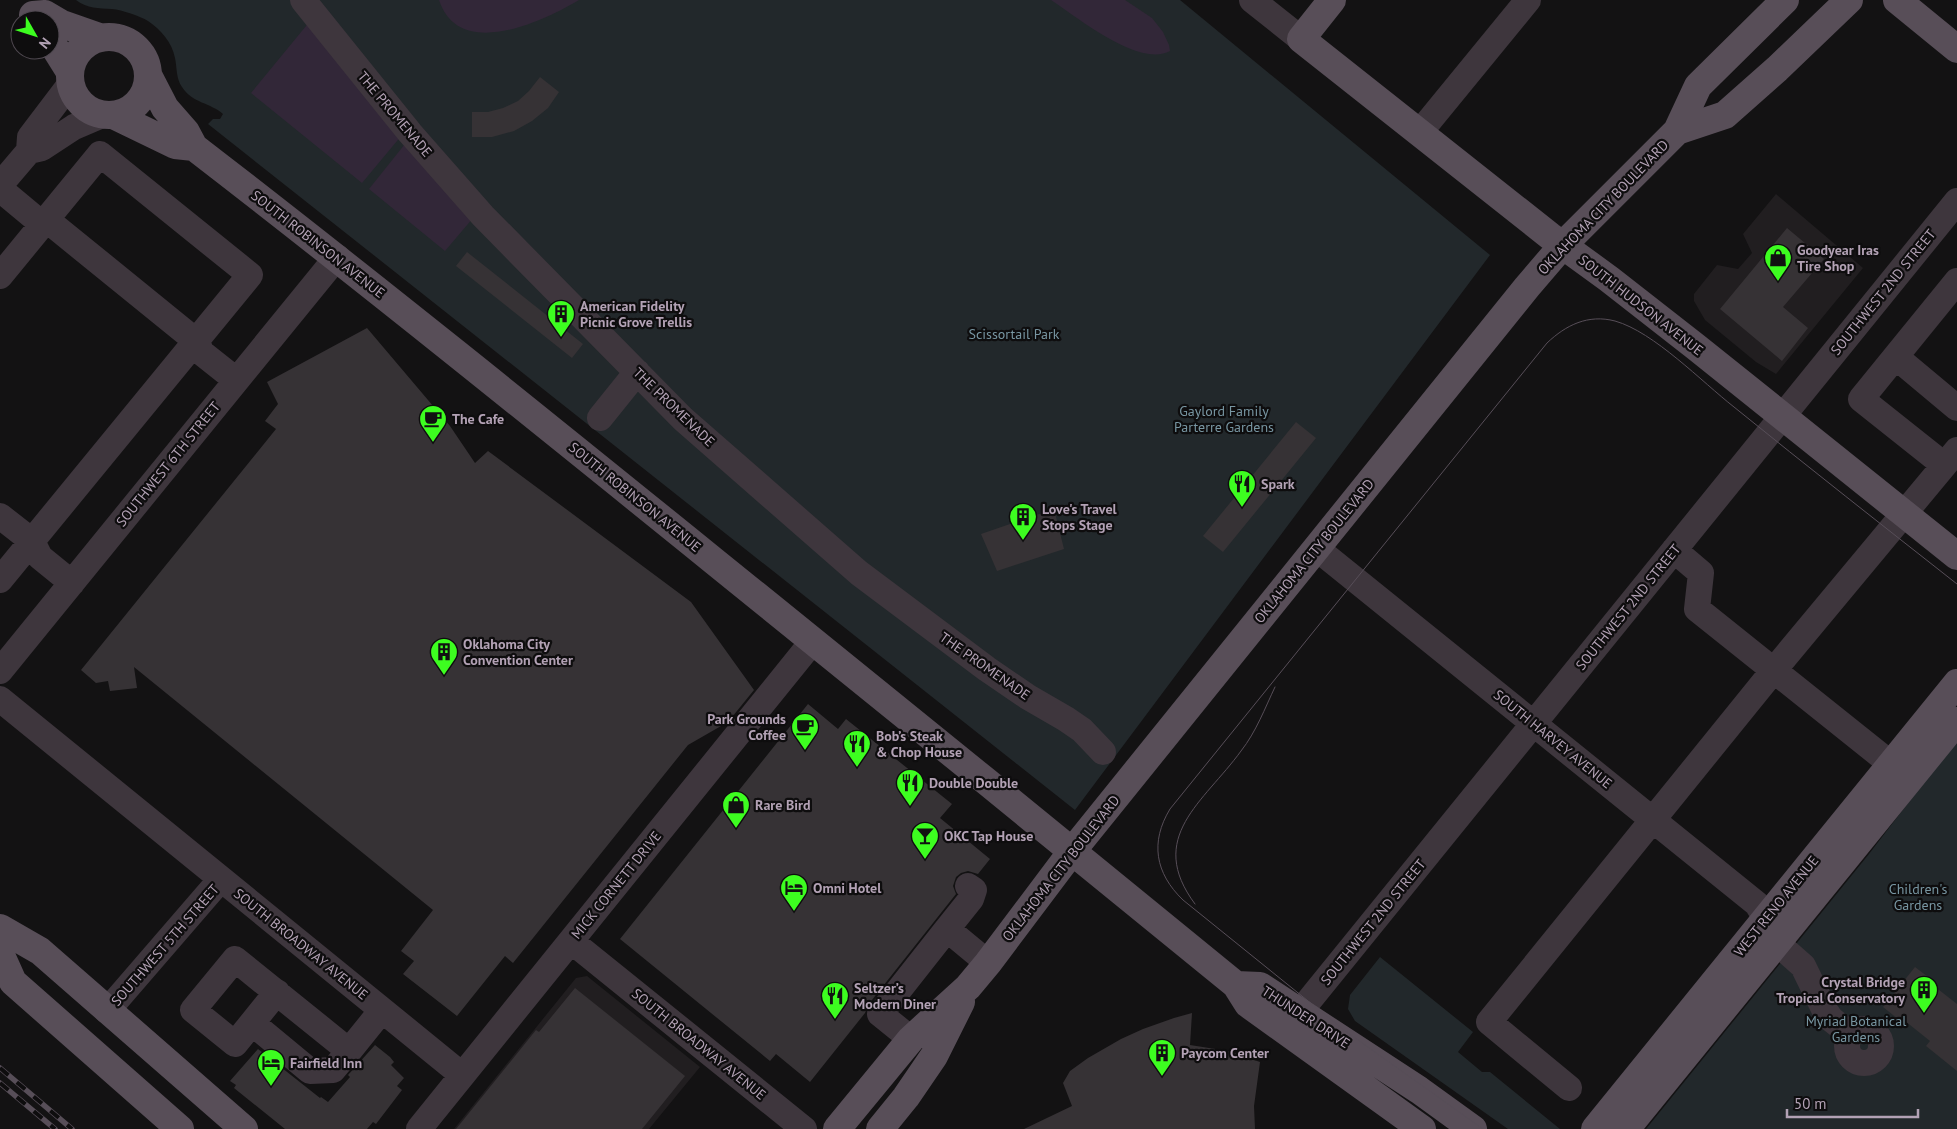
<svg xmlns="http://www.w3.org/2000/svg" width="1957" height="1129" viewBox="0 0 1957 1129" font-family="'PT Sans',sans-serif">
  <rect width="100%" height="100%" fill="#131213"/>
  <path fill="#211e20" d="M1776 194 1863 268 1776 374 1756 362 1705 320 1694 301V294L1717 265 1738 269 1752 253 1743 234Z
    M587 976 700 1067 649 1129H454L576 978Z"/>
  <path fill="#22282b" d="M76 0H1180L1490 255 1075 810 208 124 213 119H220L223 114C211 103 192 103 182 87 176 79 177 67 175 58 172 42 161 30 148 21 140 16 122 10 112 9 98 8 88 9 76 0Z
    M1957 739V1129H1646L1869 854Z
    M1380 957 1473 1032 1458 1052 1482 1072H1490L1560 1129H1508L1355 1021 1348 1009 1350 995Z"/>
  <path fill="#322738" d="M439 0H579C542 22 459 61 439 0Z
    M1051 0H1125L1152 18 1163 32 1169 45 1170 51C1139 68 1077 17 1051 0Z
    M311 20 402 135 362 183 251 93Z
    M409 139 473 218 445 251 369 189Z"/>
  <path fill="#363235" d="M540 77 559 92 548 108 532 121 514 131 492 137H472V112H488L503 108 518 101 529 91Z
    M1787 228 1824 259 1783 307 1808 328 1782 361 1720 309Z
    M467 252 583 344 572 358 456 266Z
    M367 328 450 426 475 463 488 451 691 602 754 690 728 722 688 745 513 963 505 956 457 1016 403 974 414 961 401 951 433 910 134 667 137 688 110 691 108 681 96 683 81 670 276 429 265 421 278 404 267 382Z
    M1296 422 1316 438 1223 552 1203 536Z
    M1054 509 1064 549 997 571 981 534Z
    M808 704 838 729 846 719 952 804 940 818 990 859 978 874 968 871 961 873 956 877 953 886 956 894 868 1005 865 1013 810 1082 776 1054 770 1061 620 939Z
    M1915 967 1936 983 1934 986 1957 1004V1071L1926 1046 1930 1041 1905 1021 1903 1023 1883 1007Z
    M575 988 685 1076 642 1129H456L536 1030 539 1032Z
    M1192 1013 1190 1045 1228 1051 1260 1062 1254 1106 1255 1129H1024L1072 1106 1063 1083 1070 1071 1088 1058 1121 1039 1143 1029 1174 1018Z
    M375 1045 390 1057 394 1062 391 1065 404 1078 397 1086 402 1090 376 1124 373 1122 367 1129H285L234 1088 236 1085 230 1081 258 1049 320 1098 321 1097 328 1102 350 1077 348 1075Z"/>
  <g fill="none" stroke-linecap="round" stroke-linejoin="round">
    <path stroke="#3e363d" stroke-width="26" d="M303 0 410 133 483 216 683 419 859 573 987 669 1028 697 1066 719 1082 730 1103 752
      M1252 0 1301 39
      M1420 132 1528 0
      M29 151 30 137 71 83
      M0 185 29 151 42 148 74 127 102 115
      M0 189 36 219 47 220 196 341 202 353 236 380
      M0 276 100 154 250 275 0 580
      M1896 357 1957 408
      M600 418 637 372
      M1944 465 1861 399 1957 281
      M0 516 32 541 40 557 72 583
      M1316 548 1757 904 1786 951 1803 966 1824 1009 1831 1019 1851 1035
      M1674 550 1701 573 1697 609 1891 764
      M0 671 337 257
      M0 699 462 1075
      M947 929 971 899 974 890 968 886
      M571 941 804 1129
      M277 992 235 1044 193 1010 235 959 349 1051 382 1010
      M107 1011 221 879
      M1299 1013 1957 201
      M252 1023 310 1071 333 1070 349 1051
      M1847 1046a17 17 0 1 1 34 0a17 17 0 1 1-34 0Z
      M911 1039 880 1014 947 929 988 963
      M1569 1088 1489 1022 1774 670 1957 450
      M419 1129 813 641"/>
    <path stroke="#584e58" stroke-width="28" d="M1332 0 1301 39 1550 236 1609 279 1696 347 1957 556
      M1897 0 1957 49
      M33 15 45 14 62 24 102 38
      M70 76a39 39 0 1 1 78 0a39 39 0 1 1-78 0Z
      M50 40 70 72
      M149 77 165 108 186 132 194 147C391 299 584 456 777 612 930 736 1084 860 1236 985L1260 986 1419 1090 1473 1129
      M113 115 175 145 194 147
      M1677 131 1725 115 1777 69 1849 0
      M0 928 40 951 244 1129
      M0 953 13 982 180 1129
      M1236 985 1248 1004 1422 1129
      M837 1129 911 1039 968 987 988 963 1073 850 1527 287 1563 245 1677 131 1698 86 1785 0
      M880 1129 906 1097 934 1056 961 1002
      M1595 1129 1957 683
      M1626 1129 1957 721"/>
    <path stroke="#574e58" stroke-width="1" d="M1195 904C1145 837 1204 802 1241 751 1256 732 1265 708 1275 687
      M1483 1129 1344 1030 1183 900C1155 873 1150 842 1170 809L1547 343C1566 325 1588 314 1615 321 1654 332 1702 382 1734 407 1808 467 1882 525 1957 584"/>
    <defs>
      <path id="rail" d="M0 1068 72 1129
        M0 1083 55 1129"/>
    </defs>
    <use href="#rail" stroke="#574e58" stroke-width="5.5"/>
    <use href="#rail" stroke="#0e0d0e" stroke-width="4" stroke-dasharray="11" stroke-linecap="butt"/>
  </g>
  <defs>
    <symbol id="shop-pin" viewBox="-11 -11 22 30"><path d="M0 17L-7.5 6A9.5 9.5 0 1 1 7.5 6Z" fill="#3dfd20" stroke="#0e0d0e"/><path d="M-5-2.5h2.3a2.7 3.5 0 0 1 5.4 0H5L5.5 6h-11ZM-1.5-2.5h3a1.5 2.3 0 0 0-3 0Z" fill="#111"/></symbol>
    <symbol id="building-pin" viewBox="-11 -11 22 30"><path d="M0 17L-7.5 6A9.5 9.5 0 1 1 7.5 6Z" fill="#3dfd20" stroke="#0e0d0e"/><path d="M-4-6H4V6H1V3H-1V6H-4ZM-2.5-4.3h1.7v1.8h-1.7ZM.8-4.3h1.7v1.8H.8ZM-2.5-1h1.7V.8h-1.7ZM.8-1h1.7V.8H.8Z" fill="#111"/></symbol>
    <symbol id="cafe-pin" viewBox="-11 -11 22 30"><path d="M0 17L-7.5 6A9.5 9.5 0 1 1 7.5 6Z" fill="#3dfd20" stroke="#0e0d0e"/><path d="M-5.5-4.5H6V0H3Q3 3.5 0 3.5H-2.5Q-5.5 3.5-5.5 0ZM3-3.2v2h1.7v-2ZM-6 4.5H4V6H-6Z" fill="#111"/></symbol>
    <symbol id="restaurant-pin" viewBox="-11 -11 22 30"><path d="M0 17L-7.5 6A9.5 9.5 0 1 1 7.5 6Z" fill="#3dfd20" stroke="#0e0d0e"/><path d="M-5-6h1v4h1v-4h1v4h1v-4h1v5L-1.5 .5V6h-2V.5L-5-1ZM5-6V6H3V1.5H1.5Q1.5-4 5-6Z" fill="#111"/></symbol>
    <symbol id="bar-pin" viewBox="-11 -11 22 30"><path d="M0 17L-7.5 6A9.5 9.5 0 1 1 7.5 6Z" fill="#3dfd20" stroke="#0e0d0e"/><path d="M-6-5H6L.8 .8V4.5H3.5V6h-7V4.5H-.8V.8Z" fill="#111"/></symbol>
    <symbol id="hotel-pin" viewBox="-11 -11 22 30"><path d="M0 17L-7.5 6A9.5 9.5 0 1 1 7.5 6Z" fill="#3dfd20" stroke="#0e0d0e"/><path d="M-6-4.5h1.5V1H6V5H4.5V3h-9V5H-6ZM-4 0a1.8 1.8 0 1 1 3.6 0ZM.5 0V-2.5h3Q6-2.5 6 0Z" fill="#111"/></symbol>
  </defs>
  <g fill-rule="evenodd">
    <use href="#shop-pin" x="1762" y="242" width="32" height="43"/>
    <use href="#building-pin" x="545" y="298" width="32" height="43"/>
    <use href="#cafe-pin" x="417" y="403" width="32" height="43"/>
    <use href="#restaurant-pin" x="1226" y="468" width="32" height="43"/>
    <use href="#building-pin" x="1007" y="501" width="32" height="43"/>
    <use href="#building-pin" x="428" y="636" width="32" height="43"/>
    <use href="#cafe-pin" x="789" y="711" width="32" height="43"/>
    <use href="#restaurant-pin" x="841" y="728" width="32" height="43"/>
    <use href="#restaurant-pin" x="894" y="767" width="32" height="43"/>
    <use href="#shop-pin" x="720" y="789" width="32" height="43"/>
    <use href="#bar-pin" x="909" y="820" width="32" height="43"/>
    <use href="#hotel-pin" x="778" y="872" width="32" height="43"/>
    <use href="#building-pin" x="1908" y="974" width="32" height="43"/>
    <use href="#restaurant-pin" x="819" y="980" width="32" height="43"/>
    <use href="#building-pin" x="1146" y="1037" width="32" height="43"/>
    <use href="#hotel-pin" x="255" y="1047" width="32" height="43"/>
  </g>
  <g text-anchor="middle" stroke-width="4.5" stroke-linejoin="round" paint-order="stroke">
    <g font-size="14" fill="#b3a2b5" stroke="#0e0d0e">
      <text transform="translate(395 114) rotate(50)" y="5">THE PROMENADE</text>
      <text transform="translate(1603 207) rotate(-46)" y="5">OKLAHOMA CITY BOULEVARD</text>
      <text transform="translate(318 244) rotate(38)" y="5">SOUTH ROBINSON AVENUE</text>
      <text transform="translate(1883 292) rotate(-51)" y="5">SOUTHWEST 2ND STREET</text>
      <text transform="translate(1641 305) rotate(38)" y="5">SOUTH HUDSON AVENUE</text>
      <text transform="translate(674 407) rotate(44)" y="5">THE PROMENADE</text>
      <text transform="translate(168 464) rotate(-51)" y="5">SOUTHWEST 6TH STREET</text>
      <text transform="translate(635 497) rotate(39)" y="5">SOUTH ROBINSON AVENUE</text>
      <text transform="translate(1314 551) rotate(-51)" y="5">OKLAHOMA CITY BOULEVARD</text>
      <text transform="translate(1628 607) rotate(-51)" y="5">SOUTHWEST 2ND STREET</text>
      <text transform="translate(985 666) rotate(35)" y="5">THE PROMENADE</text>
      <text transform="translate(1553 739) rotate(39)" y="5">SOUTH HARVEY AVENUE</text>
      <text transform="translate(1061 868) rotate(-52)" y="5">OKLAHOMA CITY BOULEVARD</text>
      <text transform="translate(616 885) rotate(-51)" y="5">MICK CORNETT DRIVE</text>
      <text transform="translate(1776 906) rotate(-51)" y="5">WEST RENO AVENUE</text>
      <text transform="translate(1373 922) rotate(-51)" y="5">SOUTHWEST 2ND STREET</text>
      <text transform="translate(301 944) rotate(39)" y="5">SOUTH BROADWAY AVENUE</text>
      <text transform="translate(165 945) rotate(-49)" y="5">SOUTHWEST 5TH STREET</text>
      <text transform="translate(1306 1017) rotate(33)" y="5">THUNDER DRIVE</text>
      <text transform="translate(699 1044) rotate(39)" y="5">SOUTH BROADWAY AVENUE</text>
    </g>
    <g font-size="14" font-weight="bold" fill="#b3a2b5" stroke="#0e0d0e" text-anchor="start">
      <text x="1797" y="255">Goodyear Iras<tspan x="1797" dy="16">Tire Shop</tspan></text>
      <text x="580" y="311">American Fidelity<tspan x="580" dy="16">Picnic Grove Trellis</tspan></text>
      <text x="452" y="424">The Cafe</text>
      <text x="1261" y="489">Spark</text>
      <text x="1042" y="514">Love's Travel<tspan x="1042" dy="16">Stops Stage</tspan></text>
      <text x="463" y="649">Oklahoma City<tspan x="463" dy="16">Convention Center</tspan></text>
      <text x="786" y="724" text-anchor="end">Park Grounds<tspan x="786" dy="16">Coffee</tspan></text>
      <text x="876" y="741">Bob’s Steak<tspan x="876" dy="16">&amp; Chop House</tspan></text>
      <text x="929" y="788">Double Double</text>
      <text x="755" y="810">Rare Bird</text>
      <text x="944" y="841">OKC Tap House</text>
      <text x="813" y="893">Omni Hotel</text>
      <text x="1905" y="987" text-anchor="end">Crystal Bridge<tspan x="1905" dy="16">Tropical Conservatory</tspan></text>
      <text x="854" y="993">Seltzer’s<tspan x="854" dy="16">Modern Diner</tspan></text>
      <text x="1181" y="1058">Paycom Center</text>
      <text x="290" y="1068">Fairfield Inn</text>
    </g>
    <g font-size="14" fill="#7896a2" stroke="#0e0d0e">
      <text x="1014" y="339">Scissortail Park</text>
      <text x="1224" y="416">Gaylord Family<tspan x="1224" dy="16">Parterre Gardens</tspan></text>
      <text x="1918" y="894">Children's<tspan x="1918" dy="16">Gardens</tspan></text>
      <text x="1856" y="1026">Myriad Botanical<tspan x="1856" dy="16">Gardens</tspan></text>
    </g>
  </g>
  <g transform="translate(35 35) rotate(129)"><circle r="24" fill="#0e0d0e" stroke="#504951"/>
  <path d="M0-4L9 19L0 12L-9 19Z" fill="#3dfd20"/>
  <text y="-8" font-size="14" font-weight="bold" text-anchor="middle" fill="#b3a2b5">N</text>
  </g>
  <path d="M1787 1109v8h131v-8" fill="none" stroke="#b3a2b5" stroke-width="2.5"/>
  <text x="1794" y="1109" font-size="15" fill="#b3a2b5" stroke="#0e0d0e" stroke-width="4" paint-order="stroke">50 m</text>
</svg>
